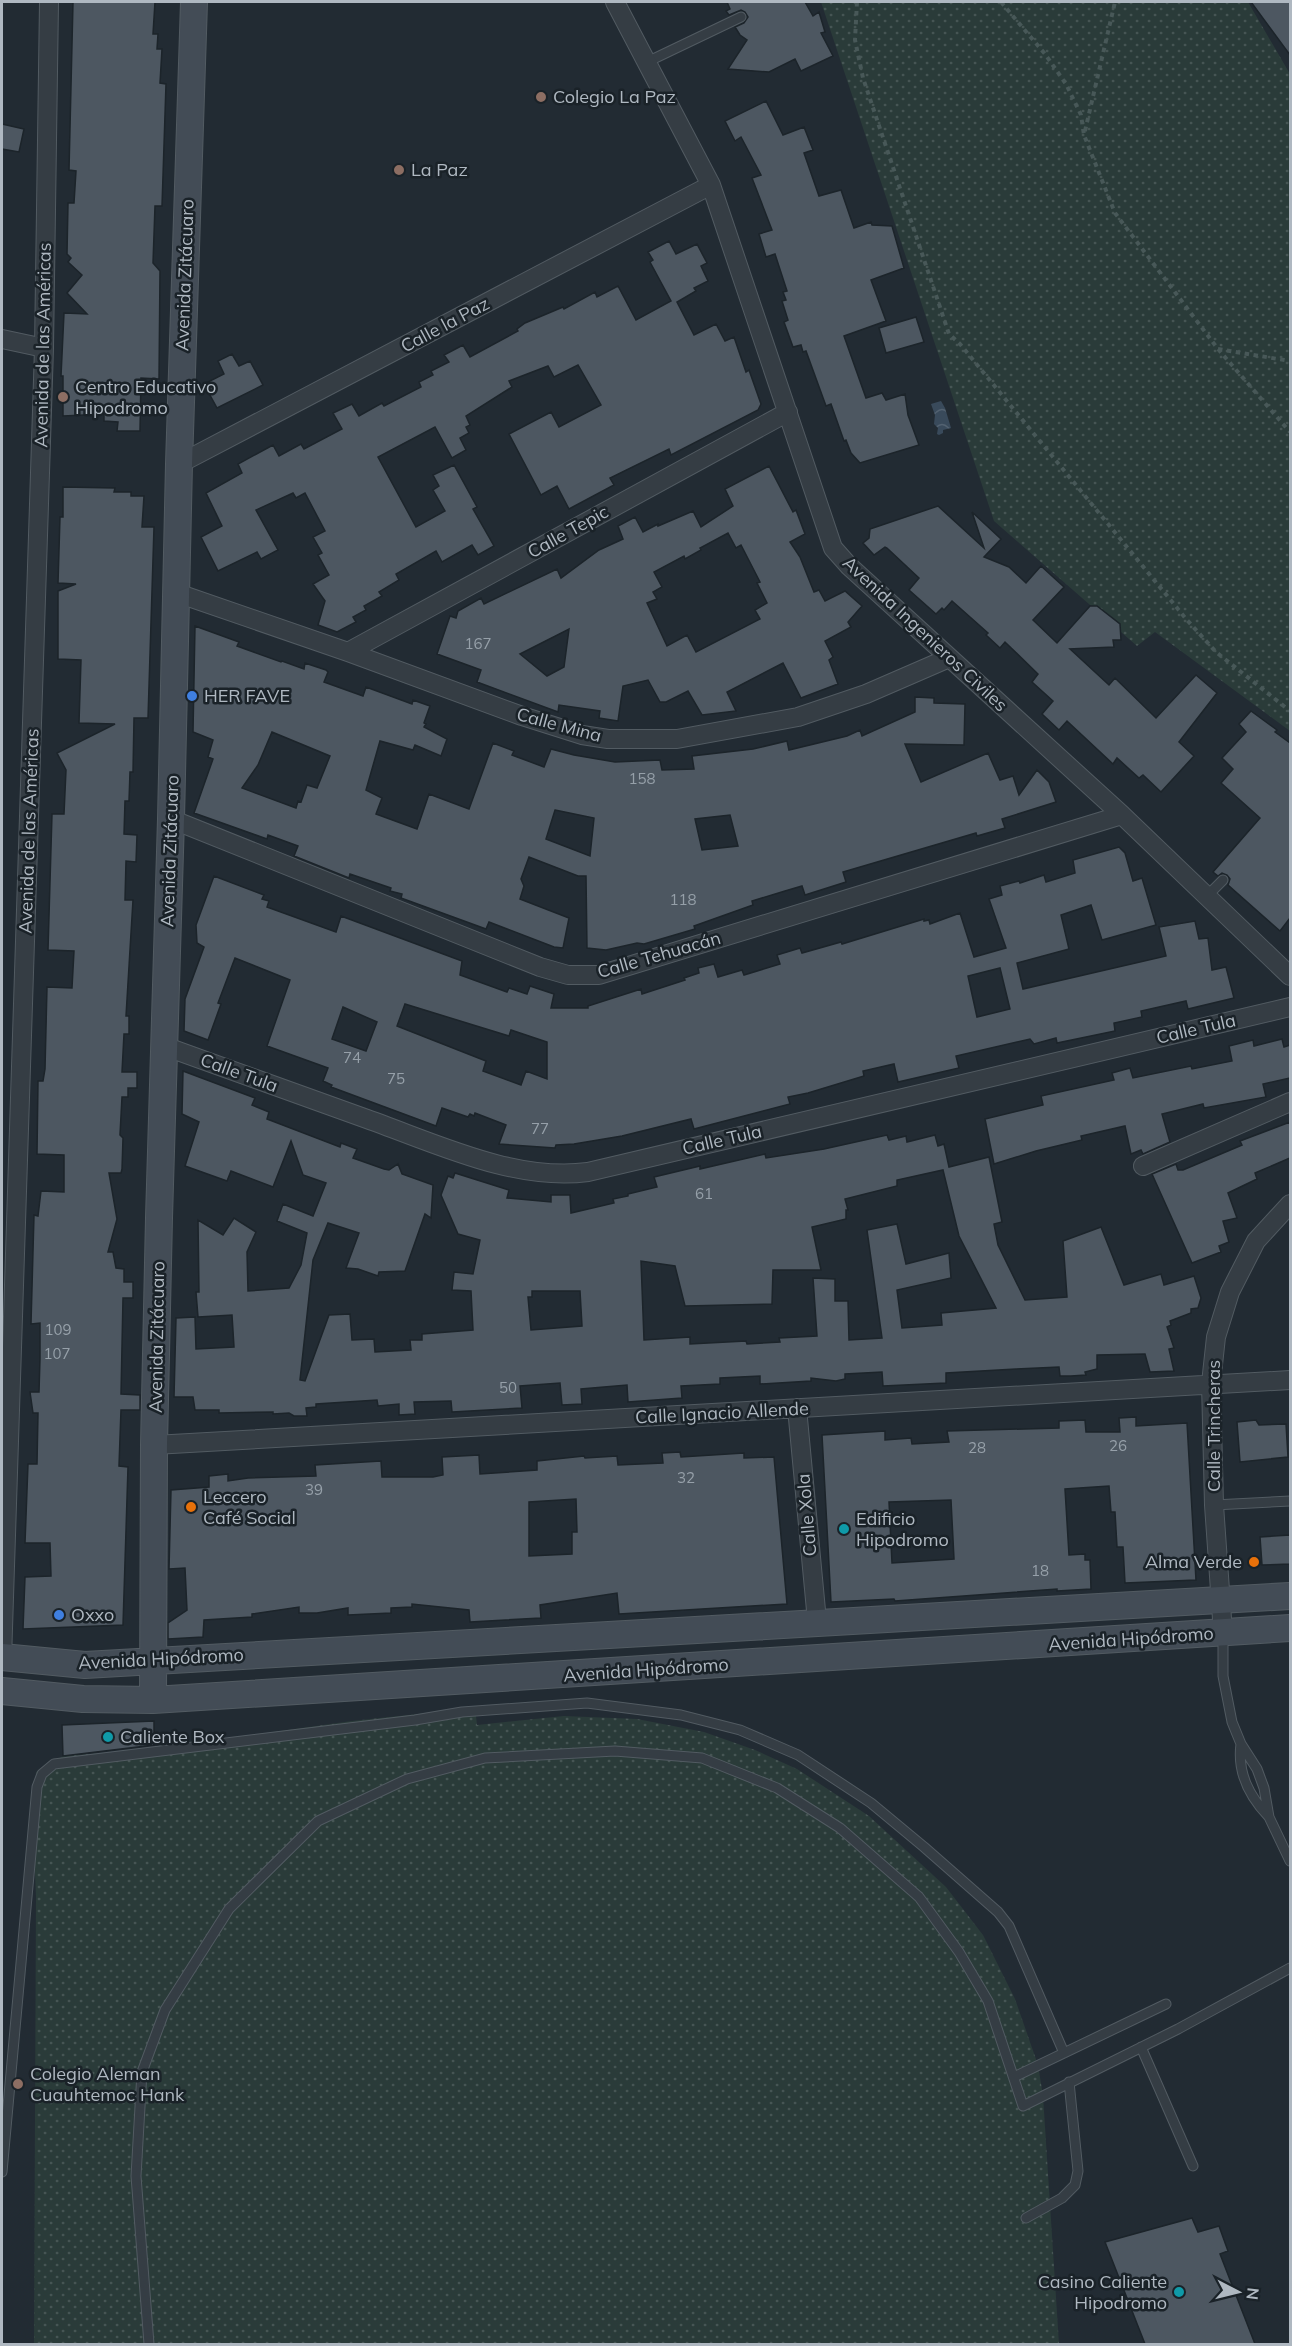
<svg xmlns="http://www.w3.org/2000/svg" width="1292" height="2346" viewBox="0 0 1292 2346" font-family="Mulish,sans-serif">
  <defs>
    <pattern id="grass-dots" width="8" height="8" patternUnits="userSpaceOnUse" patternTransform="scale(1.5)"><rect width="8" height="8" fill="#2a3b39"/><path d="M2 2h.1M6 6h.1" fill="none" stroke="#465554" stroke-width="1.8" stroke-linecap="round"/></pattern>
    <pattern id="water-waves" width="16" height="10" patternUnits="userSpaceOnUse" patternTransform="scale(1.5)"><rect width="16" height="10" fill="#394a5b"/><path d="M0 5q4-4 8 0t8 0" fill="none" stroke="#536271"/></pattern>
  </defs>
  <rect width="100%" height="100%" fill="#222b33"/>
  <path fill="url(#grass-dots)" d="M821 2H1248L1290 74V731L1155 632 1137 646 994 521Z
    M475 1708 477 1725 564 1716 637 1719 704 1732 755 1750 797 1769 869 1816 946 1887 983 1935 1015 1999 1038 2065 1043 2096 1059 2344H34L36 1897 33 1824 36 1772 63 1756 154 1749 352 1721Z"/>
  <path fill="url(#water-waves)" d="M941 401 945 408 951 428 943 430V433L939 435 937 434 938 428 934 424 935 415 931 404Z"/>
  <path fill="#4d5761" stroke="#1c242a" stroke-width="1.5" fill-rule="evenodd" d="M73 2H155L153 34H158L157 49H162L160 83 166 84 162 206H155L153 263 160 271 159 379 141 378 140 431H117L118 422 104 421V414L63 416V376H61L64 313 87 314 67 293 82 275 68 262 71 258 67 254 68 203H74L76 171 69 170Z
    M727 2H805L813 16 819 12 825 32 821 33 833 56 801 71 795 59 769 72 728 69 747 40 740 35 735 27 744 23 748 17 745 12 741 10 729 15 726 11 730 9Z
    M1251 2H1290V55Z
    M766 101 783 135 804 127 813 150 804 153 819 196 841 190 854 228 871 222 872 225 892 226 904 268 871 280 886 321 844 336 866 398 882 393 886 400 905 394 908 415 919 445 860 463 851 453 846 440 844 441 831 404 826 406 806 351 803 352 801 345 793 347 784 322 788 320 782 301 786 300 783 292 787 291 775 254 766 257 759 234 772 230 752 178 761 175 741 137 735 141 725 121Z
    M2 124 24 129 19 152 2 149Z
    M669 241 676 254 697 244 707 263 701 266 708 281 694 288 696 291 677 302 694 335 716 324 725 341 734 337 746 372 749 370 761 404 758 410 671 455 669 449 610 478 614 485 569 509 557 486 541 495 509 434 551 412 559 427 601 405 578 365 554 377 548 366 509 381 512 387 466 416 470 425 466 427 469 433 460 438 466 450 452 458 435 427 378 457 416 527 445 511 433 490 439 486 433 475 454 465 477 507 473 509 494 546 478 555 472 545 442 562 436 551 396 574 399 580 379 592 382 596 364 606 366 610 353 617 356 622 337 632 318 625 325 601 313 584 329 575 318 555 322 553 313 537 325 531 305 493 296 498 293 493 256 510 278 550 261 559 257 552 218 571 201 537 222 526 206 493 242 473 238 464 273 445 279 456 301 444 304 449 342 429 333 413 352 404 359 416 382 403 384 406 421 387 419 382 433 375 431 371 449 362 444 355 463 345 470 357 518 331 517 329 525 323 563 307 564 309 595 292 597 297 618 286 636 320 671 301 650 262 653 260 648 252Z
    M916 317 924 342 886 353 879 328Z
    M232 354 239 366 250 361 263 385 217 408 204 384 224 374 218 361Z
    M769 466 793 512 796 510 805 534 790 542 800 557 814 592 819 590 825 601 845 591 862 606 848 622 851 627 825 641 833 657 829 660 838 684 801 698 783 663 727 692 736 711 702 715 688 691 666 702H660L648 680 623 686 618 721 599 718 600 711 559 705 558 712 477 682 481 670 437 654 450 616 456 618 458 611 481 598 484 604 557 569 561 578 599 550 623 539 618 526 635 517 643 532 658 524V526L693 511 701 527 733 506 725 489ZM728 533 736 548 741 545 760 582 757 583 767 603 755 610 760 619 696 652 687 635 667 646 647 603 657 599 653 592 662 587 654 572 684 556 685 559 701 550 700 548ZM569 629 564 667 547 676 520 654Z
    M63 487 115 488 114 492H131V496H144L142 527H154L148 718H134L133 772H130L129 801H125L124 834 137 835 136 862 126 861 125 900H133L126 1016H129V1034H124L122 1072H137V1088H128V1097H122L120 1135 123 1138 122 1169 121 1173H109L117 1219 108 1252H113L116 1268 124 1269V1282H133V1298H123L121 1394 140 1395V1410H121L119 1466 128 1467 123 1625 23 1629 25 1577 51 1576 50 1543H25L28 1464H37L38 1413H33L30 1392H39L40 1358V1323L31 1324 34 1215 38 1216 41 1191 64 1192V1155L37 1154 38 1081H43L45 1069 47 987 72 988 74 951 48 950 52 814H64L66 770 57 753 115 724 79 723 81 660 58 659V591L76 584 58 583 60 517H63Z
    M938 506 984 548 972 512 1001 539 984 557 1009 567 1026 583 1041 566 1064 587 1033 620 1057 643 1090 606H1097L1120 624 1121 640H1113L1114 647 1070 649 1109 685 1115 678 1156 718 1196 675 1217 693 1179 742 1194 756 1161 792 1143 775 1139 778 1117 758 1113 764 1067 721 1059 730 1042 714 1053 701 1032 682 1038 674 1005 642 1000 648 986 635 988 633 952 601 944 610 942 608 936 614 909 590 919 578 887 548 885 547 874 555 863 543 869 538 870 529Z
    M195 626 239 642 237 646 281 662 282 661 304 669 305 663 326 670 328 672 324 682 363 696 366 687 412 704 413 700 430 706 424 723 426 724 424 727 447 739 441 756 415 745 413 750 380 741 366 790 382 798 376 814 417 829 429 794 469 809 493 743 514 751 512 755 544 767 551 749 574 755 615 762 660 760 662 770 694 769 692 756 753 749 787 741 789 750 847 736 860 730 862 736 915 712V697L934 698V703L965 704 964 745 905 744 921 782 988 753 1000 780 1013 776 1019 795 1037 770 1049 782 1056 802 1002 819 1005 828 977 836 976 833 843 872 846 882 805 895 802 886 785 891 752 901 753 905 694 926 695 929 644 944 637 943 606 950 587 948 586 876H578L529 857 521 879 524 886 520 899 569 918 563 948 554 947 489 922 486 929 401 898 402 894 390 891 391 888 350 874 349 878 294 856 298 846 268 835 267 839 194 813 213 759 208 757 213 740 193 732ZM272 732 330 756 317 788 307 785 301 802 298 801 296 808 242 788 258 765ZM555 810 594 818 590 856 546 839ZM730 815 738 846 702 850 695 819Z
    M1251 711 1277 730 1275 732 1290 743V918L1280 931 1228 885 1230 879 1227 875 1222 873 1218 876 1213 872 1260 818 1221 783 1233 769 1222 758 1246 732 1239 724Z
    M1119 847 1125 853 1133 881 1142 878 1156 925 1102 940 1091 905 1061 915 1069 949 1017 963 1023 989 1166 956 1159 927 1195 921 1199 939 1208 938 1212 970 1226 967 1234 998 1188 1009 1186 1001 1141 1011 1142 1017 1114 1023 1115 1031 1057 1043 1056 1038 1034 1044 1030 1039 956 1056 959 1068 898 1082 894 1064 863 1071 864 1076 808 1093 788 1097 790 1104 694 1129 691 1119 622 1136 574 1144 556 1145 555 1148 499 1144 506 1125 475 1113 474 1116 470 1114 468 1117 442 1108 436 1126 331 1087 332 1085 323 1081 328 1068 267 1046 290 980 235 958 218 1003 221 1004 208 1040 184 1031 185 999 204 947 197 943 196 925 214 876 264 895 262 899 269 901 267 907 336 932 341 916 462 961 460 975 507 992 509 988 527 994 530 986 554 994 551 1008H588V1006L641 989 642 994 685 980 684 978 699 973 698 968 714 964 718 977 742 970 744 975 780 964 777 955 800 948 802 953 841 942 842 944 924 919V921L929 920 930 924 960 913 974 957 1006 948 989 899 1002 895 1000 886 1019 881 1020 883 1044 875 1046 882 1075 873 1073 860ZM1000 968 1010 1009 977 1017 968 976ZM405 1004 509 1036 511 1030 547 1042V1079L526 1071 521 1085 483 1071 486 1061 397 1026ZM343 1007 377 1022 366 1051 332 1039Z
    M1282 1039 1284 1047 1290 1045V1078L1263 1084 1266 1097 1204 1108 1203 1104 1162 1114 1170 1142 1143 1154 1141 1150 1131 1154 1125 1126 1081 1136 1082 1140 1036 1151 994 1164 985 1119 1043 1105 1041 1096 1114 1080 1112 1073 1130 1068 1133 1078 1191 1066 1192 1069 1232 1061 1229 1046 1253 1040 1254 1046Z
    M183 1071 255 1098 252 1105 269 1112 267 1119 340 1147 341 1143 357 1149 353 1158 384 1169 389 1170 398 1164 402 1174 433 1185 431 1218 425 1214 405 1271 379 1272 378 1276 358 1269 346 1268 359 1233 328 1223 313 1260 300 1380 305 1381 329 1315 350 1314 352 1340 374 1339 375 1352 411 1350 410 1340H422V1334L473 1330 471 1291 452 1290 454 1272 473 1274 480 1240 458 1234 441 1195 448 1176 453 1178 455 1173 509 1190 507 1198 551 1202V1195H570L571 1213 614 1203 613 1199 628 1196V1194L657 1187 654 1177 700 1166V1169L765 1154 766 1158 824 1149 887 1135 889 1140 906 1136 907 1142 935 1135 938 1146 944 1144 949 1167 989 1157 1002 1222 994 1224 998 1245 1025 1300 1067 1297 1063 1241 1101 1227 1124 1285 1161 1274 1164 1285 1194 1276 1201 1298 1198 1308 1191 1309V1313L1170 1321 1171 1325 1167 1327 1174 1348 1169 1349 1174 1371 1150 1372 1145 1354 1097 1355V1369L1085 1372 1086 1375 1071 1376H1060L1059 1367 1016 1369 946 1373V1383L883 1386 882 1372 845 1374V1379L836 1381 811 1378V1381L760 1384V1376L720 1378V1384L681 1386 682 1398 628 1402 627 1385 581 1389 582 1404 562 1405 560 1383 520 1386 522 1408 452 1412 451 1401 414 1402 415 1414 399 1415V1404L378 1406 377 1400 316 1404V1407L306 1408 307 1416H294L289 1413 273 1414V1412L219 1413V1410H195L193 1397H174L176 1318 195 1317 196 1349 234 1347 232 1315 198 1317 196 1292H199L198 1220 223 1235 234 1218 256 1232 247 1252 248 1291 289 1288 301 1265 307 1233 277 1221 283 1204 313 1216 326 1183 303 1175 291 1141 273 1187 231 1171 227 1181 185 1166 199 1122 182 1114ZM943 1170 959 1236 996 1308 941 1313 942 1325 902 1328 897 1290 951 1278 949 1253 906 1264 897 1224 867 1230 882 1338 849 1340 848 1301H835V1279L813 1278 817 1336 779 1338 780 1342 747 1344 746 1341 690 1344V1337L644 1340 641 1261 675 1266 685 1306 772 1304 773 1270H821L812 1227 846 1219V1210H848L845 1199 897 1186V1180ZM532 1291H580L582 1326 531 1330 528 1297H532Z
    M1290 1122V1158L1255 1173 1257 1179 1228 1193 1237 1218 1223 1221 1229 1242 1219 1246 1221 1252 1192 1263 1152 1174 1176 1164 1178 1170H1183L1242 1145 1240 1141Z
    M1136 1417V1426L1187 1423 1196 1580 1125 1583 1123 1547H1117L1115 1512H1111L1109 1486 1065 1489 1069 1555 1085 1554V1560H1090L1091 1589 1057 1591V1589L895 1601 894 1599 831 1602 822 1435 885 1431V1440L911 1438 912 1444 949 1442 947 1431 1059 1428V1421L1085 1420 1086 1432H1120L1119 1418ZM951 1500 954 1559 892 1563 889 1502Z
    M1256 1420 1259 1425 1286 1424 1288 1457 1240 1462 1237 1422Z
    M680 1452 681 1457 744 1453V1458L774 1457 787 1604 619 1614 617 1593 540 1605 541 1618 470 1622 469 1610 412 1604V1607L391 1608V1613L348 1615V1608L317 1613H299V1607L252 1614V1617L204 1620 203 1637 168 1639V1623L187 1610 185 1568 169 1569 171 1490 209 1487V1476L228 1474V1481L248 1478 316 1476 315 1465 381 1461 382 1477H433L443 1475 442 1457 479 1455 480 1474 537 1470V1461L584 1456 585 1458 617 1456 618 1465 663 1463 662 1453ZM576 1499 577 1532H572V1554L529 1556V1502Z
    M1290 1535V1564L1262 1565 1260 1537Z
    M154 1721V1745L63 1756 62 1725Z
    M1192 2218 1198 2232 1219 2226 1228 2251 1220 2254 1255 2344H1145L1105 2242Z"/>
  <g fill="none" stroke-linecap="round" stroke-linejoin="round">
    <defs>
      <path id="lane" d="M647 62 741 17
        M1207 896 1223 880
        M1214 1505 1290 1501
        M1223 1635V1676L1232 1722 1241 1744 1257 1769 1264 1788 1269 1817 1290 1861
        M1241 1744C1237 1773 1249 1796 1269 1817
        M1141 2047 1193 2166
        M1014 2077 1166 2004
        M2 2172 37 1787 42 1774 54 1764 415 1720 462 1712 587 1703 681 1715 740 1730 798 1755 871 1803 924 1847 998 1912 1009 1926 1064 2053
        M1026 2218 1062 2198 1075 2185 1078 2171 1069 2082
        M149 2344 136 2176 142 2072 165 2010 229 1909 318 1821 407 1779 485 1758 615 1751 702 1758 777 1788 840 1828 919 1897 959 1952 988 2001 1023 2106 1178 2029 1290 1968"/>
      <path id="street" d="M615 2 711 185 833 548 849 566 1122 815 1290 976
        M2 339 44 348
        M179 464 711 185
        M177 593 348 652 522 716 582 735 608 739H677L798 717 866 694 949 658
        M348 652 788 412
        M171 819 540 967 568 975H599L1122 815
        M164 1046C232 1070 299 1095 367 1119 435 1143 515 1182 588 1172L1290 1007
        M1143 1166 1290 1102
        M797 1408 817 1621
        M154 1445 1290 1380
        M1223 1633 1214 1505 1211 1383 1216 1337 1230 1292 1256 1241 1290 1204
        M2 1660 44 348 49 2"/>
      <path id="secondary" d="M2 1657 85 1665 1290 1596
        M2 1691 83 1699 153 1700 1290 1628
        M153 1700 154 1445 159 1218 171 819 179 464 194 2"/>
    </defs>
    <use href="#lane" stroke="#525b62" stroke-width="11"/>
    <use href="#street" stroke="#525b62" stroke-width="20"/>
    <use href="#secondary" stroke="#525b62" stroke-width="28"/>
    <path stroke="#485858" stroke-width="4" stroke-dasharray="4.5 4.5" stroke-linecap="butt" d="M857 2 855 40 863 78 949 334 960 344 1187 620 1216 652 1290 711
      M1001 2 1045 54 1066 84 1081 115 1084 135 1115 213 1218 349 1290 432
      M1085 131 1115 2
      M1218 349 1290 361"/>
    <use href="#lane" stroke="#353d44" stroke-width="9"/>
    <use href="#street" stroke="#353d44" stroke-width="18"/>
    <use href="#secondary" stroke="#434c56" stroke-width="26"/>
  </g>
  <g fill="#8d6e63" stroke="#1a2228" stroke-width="2">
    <circle cx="541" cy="97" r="6"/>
    <circle cx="399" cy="170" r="6"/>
    <circle cx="63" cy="397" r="6"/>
    <circle cx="18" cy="2084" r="6"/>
  </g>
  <g fill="#3f7fe0" stroke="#1a2228" stroke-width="2">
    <circle cx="192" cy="696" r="6"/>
    <circle cx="59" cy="1615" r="6"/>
  </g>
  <g fill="#e8710a" stroke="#1a2228" stroke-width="2">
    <circle cx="191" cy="1507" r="6"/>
    <circle cx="1254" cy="1562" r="6"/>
  </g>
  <g fill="#0f9aa8" stroke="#1a2228" stroke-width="2">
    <circle cx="844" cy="1529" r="6"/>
    <circle cx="108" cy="1737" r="6"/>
    <circle cx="1179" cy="2292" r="6"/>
  </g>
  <g text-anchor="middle" stroke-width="5" stroke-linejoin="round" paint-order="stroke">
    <g font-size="15" fill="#96a0a9">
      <text x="478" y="649">167</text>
      <text x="642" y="784">158</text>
      <text x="683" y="905">118</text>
      <text x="352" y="1063">74</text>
      <text x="396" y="1084">75</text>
      <text x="540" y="1134">77</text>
      <text x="704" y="1199">61</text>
      <text x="58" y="1335">109</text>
      <text x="57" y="1359">107</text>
      <text x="508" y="1393">50</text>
      <text x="1118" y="1451">26</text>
      <text x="977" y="1453">28</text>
      <text x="686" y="1483">32</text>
      <text x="314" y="1495">39</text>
      <text x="1040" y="1576">18</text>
    </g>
    <g font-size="18" fill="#afb8c1" stroke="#1a2228" text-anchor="start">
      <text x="553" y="103">Colegio La Paz</text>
      <text x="411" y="176">La Paz</text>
      <text x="75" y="393">Centro Educativo<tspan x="75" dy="21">Hipodromo</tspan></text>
      <text x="204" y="702">HER FAVE</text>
      <text x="203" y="1503">Leccero<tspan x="203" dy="21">Café Social</tspan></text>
      <text x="856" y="1525">Edificio<tspan x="856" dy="21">Hipodromo</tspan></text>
      <text x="1242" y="1568" text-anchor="end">Alma Verde</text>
      <text x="71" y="1621">Oxxo</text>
      <text x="120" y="1743">Caliente Box</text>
      <text x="30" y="2080">Colegio Aleman<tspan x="30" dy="21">Cuauhtemoc Hank</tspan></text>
      <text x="1167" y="2288" text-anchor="end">Casino Caliente<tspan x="1167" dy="21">Hipodromo</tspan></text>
    </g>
    <g font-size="18" fill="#afb8c1" stroke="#1a2228">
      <text transform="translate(185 275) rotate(-88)" y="6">Avenida Zitácuaro</text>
      <text transform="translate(445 325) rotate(-28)" y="6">Calle la Paz</text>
      <text transform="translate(43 345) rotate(-89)" y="6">Avenida de las Américas</text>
      <text transform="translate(568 532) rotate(-29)" y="6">Calle Tepic</text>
      <text transform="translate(925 634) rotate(43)" y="6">Avenida Ingenieros Civiles</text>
      <text transform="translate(559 725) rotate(15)" y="6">Calle Mina</text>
      <text transform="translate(29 831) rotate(-88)" y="6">Avenida de las Américas</text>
      <text transform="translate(170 851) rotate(-88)" y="6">Avenida Zitácuaro</text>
      <text transform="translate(659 955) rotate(-16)" y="6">Calle Tehuacán</text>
      <text transform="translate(1196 1029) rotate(-13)" y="6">Calle Tula</text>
      <text transform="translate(239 1073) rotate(20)" y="6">Calle Tula</text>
      <text transform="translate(722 1140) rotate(-13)" y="6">Calle Tula</text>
      <text transform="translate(157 1337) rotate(-89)" y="6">Avenida Zitácuaro</text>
      <text transform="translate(722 1413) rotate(-3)" y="6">Calle Ignacio Allende</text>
      <text transform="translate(1214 1426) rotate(-90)" y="6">Calle Trincheras</text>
      <text transform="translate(807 1515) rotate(-95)" y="6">Calle Xola</text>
      <text transform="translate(1131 1639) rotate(-4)" y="6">Avenida Hipódromo</text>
      <text transform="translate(161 1659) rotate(-3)" y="6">Avenida Hipódromo</text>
      <text transform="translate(646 1670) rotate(-4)" y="6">Avenida Hipódromo</text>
    </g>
  </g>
  <rect width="1292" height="2346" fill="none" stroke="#afb8c1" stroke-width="6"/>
  <g transform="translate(1238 2292) rotate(97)" stroke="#1a2228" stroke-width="4.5" paint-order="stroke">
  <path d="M0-4.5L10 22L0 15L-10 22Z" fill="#afb8c1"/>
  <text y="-9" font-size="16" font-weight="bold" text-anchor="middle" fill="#afb8c1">N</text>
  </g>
</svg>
